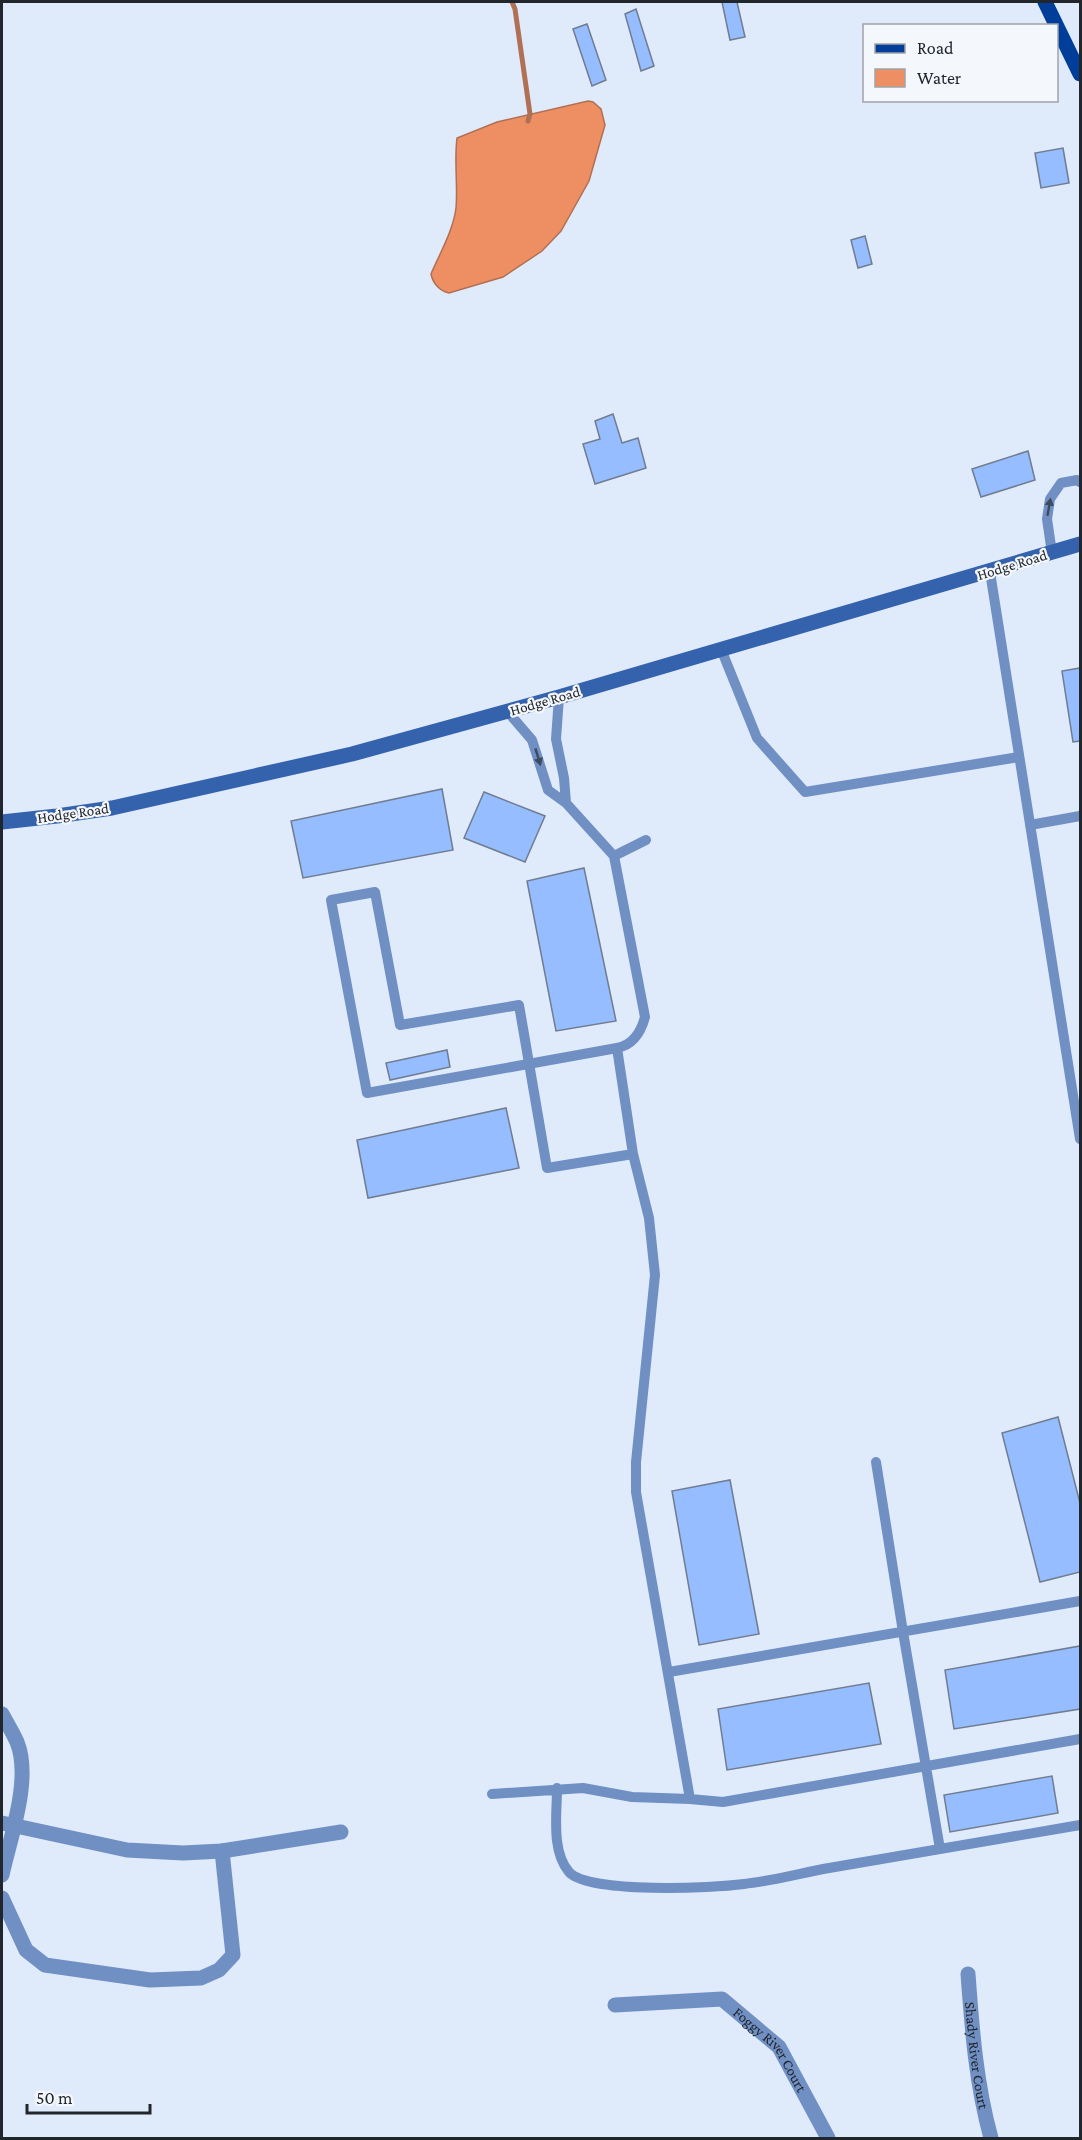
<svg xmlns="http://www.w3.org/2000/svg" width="1082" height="2140" viewBox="0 0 1082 2140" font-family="'Crimson Pro',serif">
  <rect width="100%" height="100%" fill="#dfeafb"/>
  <path fill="#ee8f63" stroke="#b07053" stroke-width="1.5" d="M588 101 593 102 601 109 605 125 589 181 561 231 542 251 503 277 449 293C440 291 433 284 431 274 440 253 453 231 456 208 458 185 454 161 457 138L497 122Z"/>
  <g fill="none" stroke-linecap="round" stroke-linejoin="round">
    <path stroke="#b07053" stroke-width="5" d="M512 2 515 9 530 114 528 121"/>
  </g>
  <path fill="#95bdff" stroke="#707c8f" stroke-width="1.5" d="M722 2H737L745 37 730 40Z
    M636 9 654 66 641 71 625 14Z
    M587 24 606 80 592 86 573 29Z
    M1063 148 1069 183 1041 188 1035 153Z
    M865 236 872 264 858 268 851 240Z
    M613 414 622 443 638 438 646 468 595 484 583 444 600 439 595 421Z
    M1028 451 1035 480 981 497 972 469Z
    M1080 668V741L1073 742 1062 671Z
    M442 789 453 850 303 878 291 821Z
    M484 792 545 816 525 862 464 838Z
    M584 868 616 1021 556 1031 527 881Z
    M447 1050 450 1067 390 1080 386 1063Z
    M506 1108 519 1168 368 1198 357 1140Z
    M1058 1417 1080 1503V1572L1040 1582 1002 1433Z
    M730 1480 759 1634 699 1645 672 1491Z
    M1080 1646V1709L954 1729 945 1670Z
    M869 1683 881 1744 727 1770 718 1709Z
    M1052 1776 1058 1813 950 1832 944 1795Z"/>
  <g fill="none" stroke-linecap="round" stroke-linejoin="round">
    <path stroke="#708fc3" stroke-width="10" d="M1052 553 1047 519 1050 499 1061 483 1077 480 1080 482
      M990 572 1080 1139
      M721 649 757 738 805 792 1019 757
      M559 697 556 739 564 778 566 803
      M508 712 532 740 548 790 566 803 614 856 645 1017C641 1032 633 1045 617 1048L367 1093 331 900 375 892 400 1025 519 1005 547 1168 633 1154 617 1048
      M1030 825 1080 816
      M614 856 646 840
      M633 1154 649 1218 655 1275 636 1462V1492L690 1799 723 1802 1080 1739
      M876 1462 903 1632 940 1849
      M669 1672 1080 1601
      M557 1788C557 1814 551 1851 569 1872 588 1894 714 1888 744 1884 772 1881 801 1873 829 1868 913 1854 997 1840 1080 1825
      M492 1794 583 1788 632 1797 690 1799"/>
    <g stroke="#708fc3" stroke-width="15">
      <path d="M2 1714C7 1723 13 1733 17 1742 32 1779 10 1838 2 1875"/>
      <path d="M2 1823 127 1850 183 1853 222 1851 341 1832"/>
      <path d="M2 1898 26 1950 45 1965 150 1980 201 1978 219 1970 233 1955 222 1851"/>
      <path id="s1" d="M968 1974C972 2029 976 2084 991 2138"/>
      <path id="s2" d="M615 2005 722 1999 779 2047 828 2138"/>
    </g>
    <path stroke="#3562ac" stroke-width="15" d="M2 822 57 816 112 808 352 754 559 697 1080 544"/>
    <path stroke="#013e9a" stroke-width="15" d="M1045 2 1080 74"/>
  </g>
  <defs><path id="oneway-solid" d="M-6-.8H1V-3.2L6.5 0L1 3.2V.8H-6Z" transform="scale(1.5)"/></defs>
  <g fill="#3d4b62">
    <use href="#oneway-solid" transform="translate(1049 507) rotate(-80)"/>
    <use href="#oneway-solid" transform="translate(538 757) rotate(73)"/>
  </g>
  <g text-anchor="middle" stroke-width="4.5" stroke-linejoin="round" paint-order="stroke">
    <g font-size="15" fill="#21262d" stroke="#f4f7fb">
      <text transform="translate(1012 565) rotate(-17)" y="5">Hodge Road</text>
      <text transform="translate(545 701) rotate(-16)" y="5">Hodge Road</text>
      <text transform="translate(73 813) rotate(-8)" y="5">Hodge Road</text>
      <text dy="5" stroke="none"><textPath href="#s2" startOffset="178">Foggy River Court</textPath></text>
      <text dy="5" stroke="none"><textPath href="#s1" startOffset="82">Shady River Court</textPath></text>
    </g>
  </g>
  <rect width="1082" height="2140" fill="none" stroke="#21262d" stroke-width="6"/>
  <rect x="863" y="24" width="195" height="78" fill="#f4f7fb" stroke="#a0a3a9" stroke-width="1.5"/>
  <rect x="875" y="44" width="30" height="9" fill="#013e9a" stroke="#a0a3a9" stroke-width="1.5"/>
  <text x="917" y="54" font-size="18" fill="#21262d">Road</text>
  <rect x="875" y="69" width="30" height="18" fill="#ee8f63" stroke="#a0a3a9" stroke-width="1.5"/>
  <text x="917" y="84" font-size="18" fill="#21262d">Water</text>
  <path d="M27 2104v9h123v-9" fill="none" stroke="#21262d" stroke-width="3"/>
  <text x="36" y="2104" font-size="18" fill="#21262d" stroke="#f4f7fb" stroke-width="4.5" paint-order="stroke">50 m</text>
</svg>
